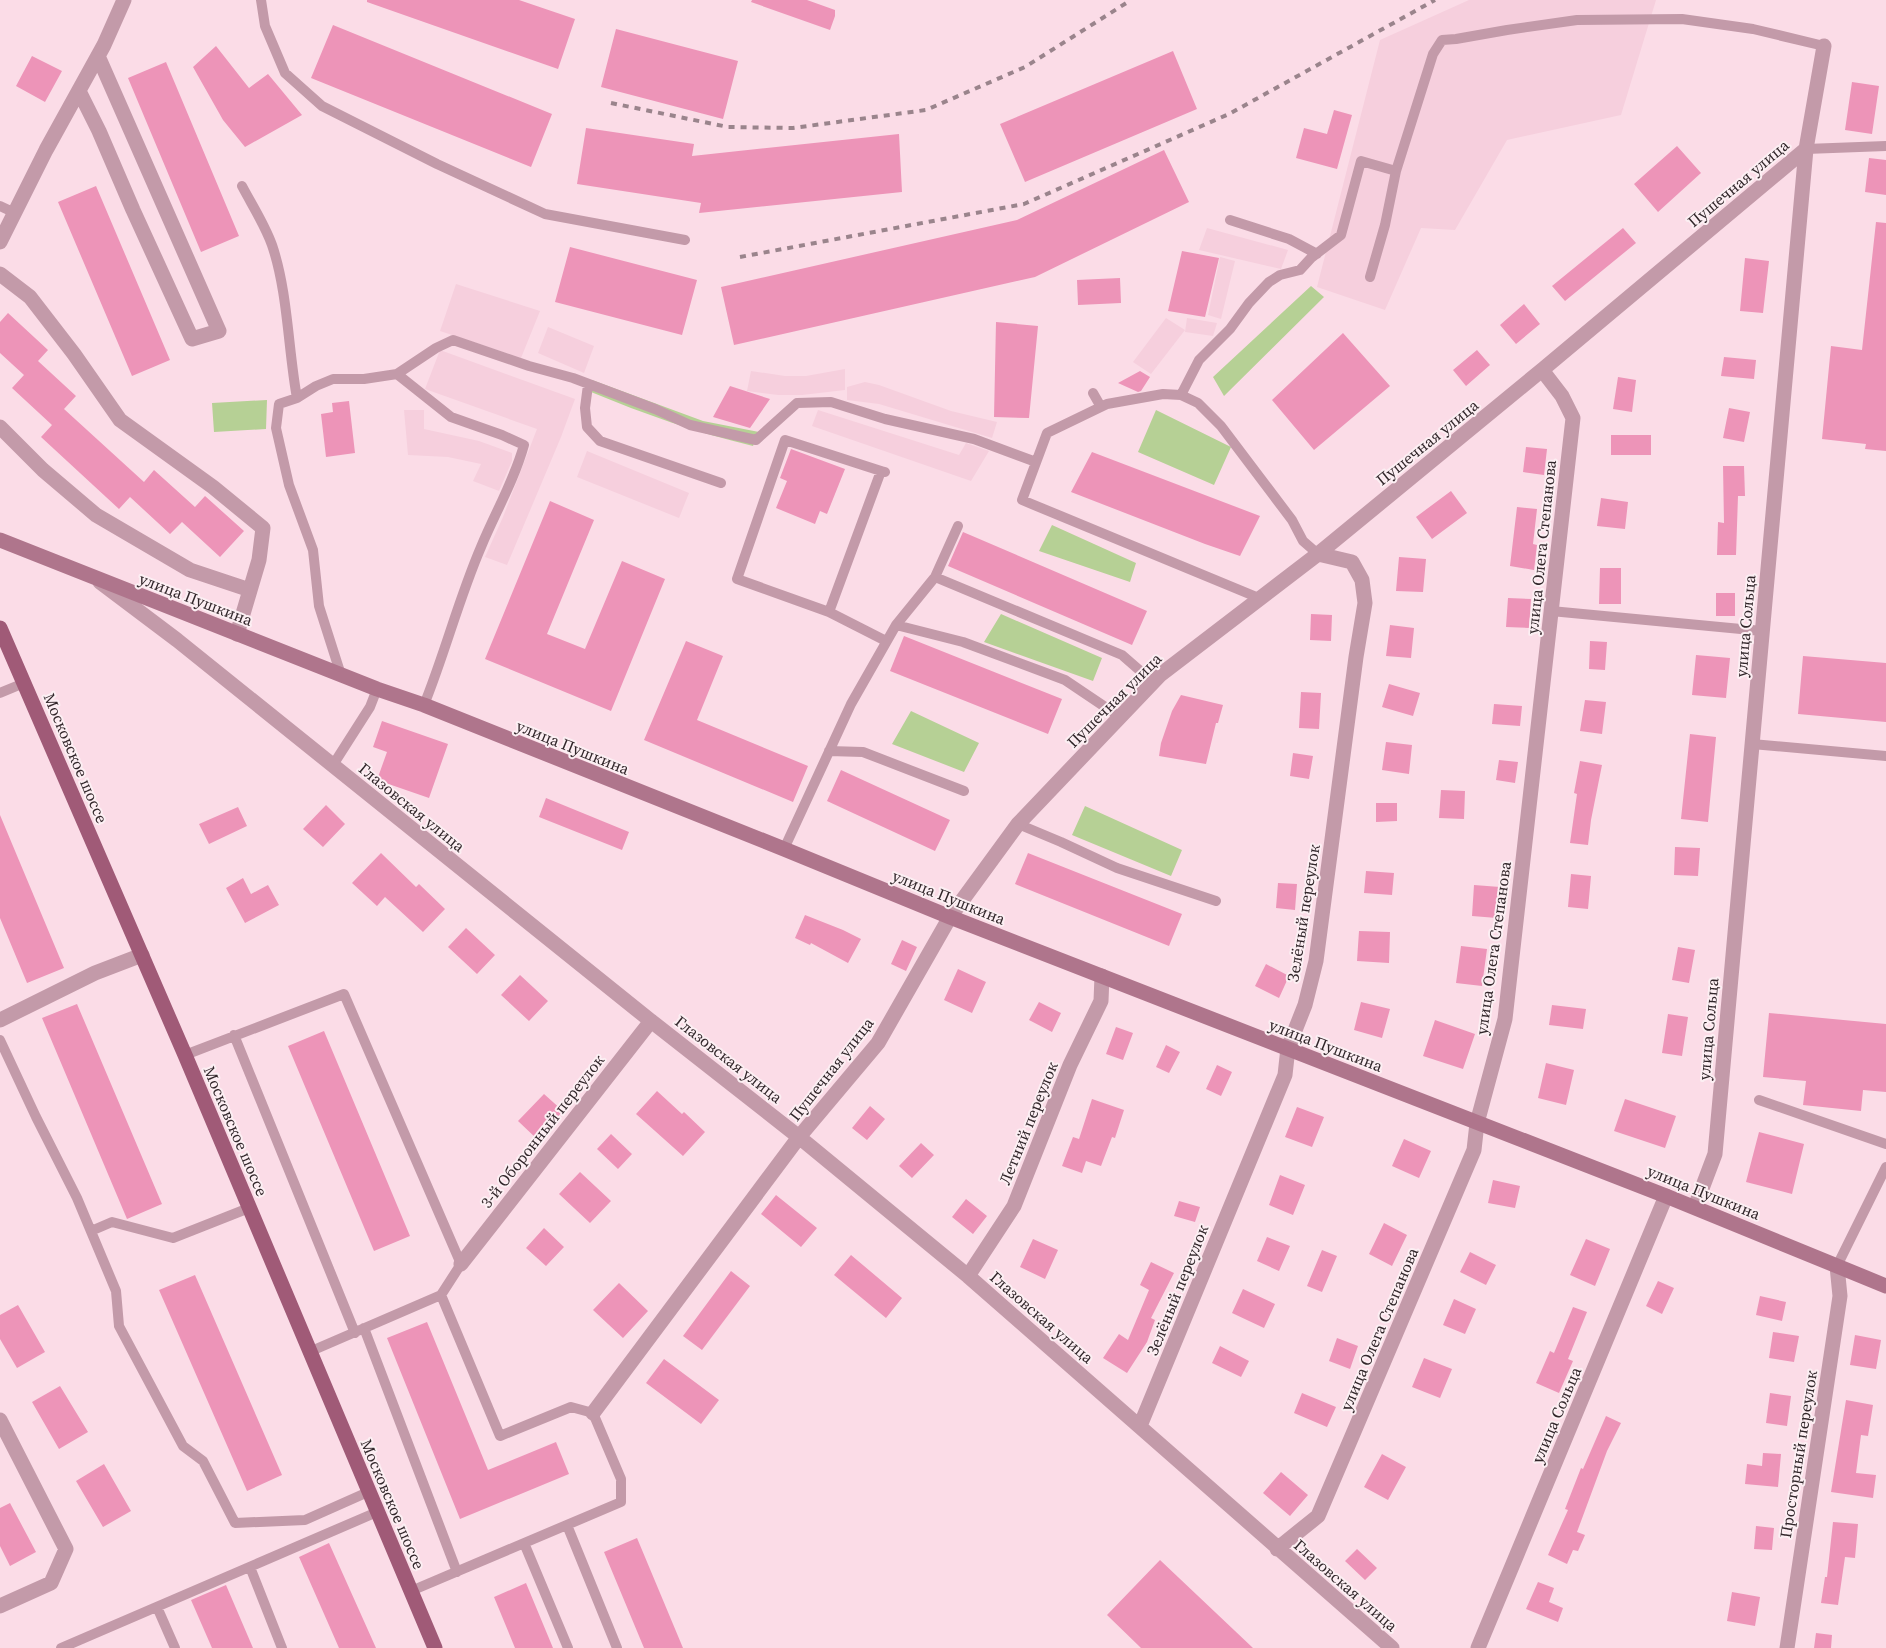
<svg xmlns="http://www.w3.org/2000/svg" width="1886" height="1648" viewBox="0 0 1886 1648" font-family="'Source Serif 4',serif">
  <rect width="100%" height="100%" fill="#fbdce7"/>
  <path fill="#f6cfdd" d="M1469 0H1656L1621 115 1507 140 1455 230 1421 228 1385 310 1317 287 1380 40Z
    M1207 228 1288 250 1281 269 1199 250Z
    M1220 257 1235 261 1221 319 1208 315Z
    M456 284 540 311 521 358 440 331Z
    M1166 318 1185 330 1151 374 1133 362Z
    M1187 318 1217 323 1213 336 1185 332Z
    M548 327 594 346 584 373 538 353Z
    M440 350 575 399 561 437 507 565 485 557 503 517 537 429 425 389Z
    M845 369V390L802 395H778L747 391 751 371 785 376H806Z
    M865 382 879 385 951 411 997 422 992 438 879 404 847 400V387Z
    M404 410H424V429L479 441 512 453V461L499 491 473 481 481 464 448 457 408 455Z
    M818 410 959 455 966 443 989 451 971 481 812 426Z
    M587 451 689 493 679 518 577 477Z"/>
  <path fill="#b6d095" d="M1311 286 1324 297 1224 396 1213 377Z
    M592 380 703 421 759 432 753 446C698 433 644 414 591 392Z
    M267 400 266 429 214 432 212 403Z
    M1156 410 1231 447 1214 485 1138 452Z
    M1052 525 1136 563 1130 582 1039 551Z
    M1001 614 1102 658 1093 681 984 642Z
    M911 711 979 743 964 772 892 744Z
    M1085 806 1182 850 1171 876 1072 835Z"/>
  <path fill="#ed94b8" d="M367 0H519L575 19 558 69 367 2Z
    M752 0H807L835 10V16L830 30 751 2Z
    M333 25 552 114 531 167 311 78Z
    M616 29 738 61 723 119 601 87Z
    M216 46 249 88 268 74 302 115 245 147 223 120 193 67Z
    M1173 51 1197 109 1025 182 1000 124Z
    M32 56 62 71 45 102 16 86Z
    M166 62 239 236 201 252 128 78Z
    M1852 82 1879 86 1872 134 1845 130Z
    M1334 110 1352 115 1337 169 1296 158 1304 128 1327 134Z
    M586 128 694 144 692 156 899 134 902 192 699 213 701 203 577 184Z
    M1677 146 1701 173 1658 212 1634 184Z
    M1164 150 1189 202 1035 277 734 345 721 287 1017 220Z
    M1869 158 1886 160V195L1865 192Z
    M96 186 170 360 132 376 58 202Z
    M1876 222 1886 223V451L1865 449 1866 444 1822 439 1831 346 1862 350Z
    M1623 228 1636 243 1565 301 1552 286Z
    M570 247 697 280 682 335 555 302Z
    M1182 251 1219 258 1205 317 1168 311Z
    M1745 258 1769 261 1763 313 1740 311Z
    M1120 278 1121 303 1078 305 1077 280Z
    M1524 304 1540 324 1516 344 1500 325Z
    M8 313 48 350 38 361 76 396 64 409 144 482 154 470 195 507 205 496 244 531 220 557 182 522 170 534 130 497 119 509 41 437 52 425 12 388 24 375 0 353V322Z
    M996 322 1038 326 1029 418 994 417Z
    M1343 333 1390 386 1314 450 1272 400Z
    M1477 350 1490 365 1466 386 1453 370Z
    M1724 357 1756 360 1754 379 1721 376Z
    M1140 371 1150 377 1141 391 1138 392 1118 383Z
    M1618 377 1636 380 1632 412 1613 409Z
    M730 386 770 399 750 428 713 417Z
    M349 401 355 453 326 457 321 414 333 412 332 403Z
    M1729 408 1750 412 1744 442 1723 438Z
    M1611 435H1651V455H1611Z
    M1526 447 1547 449 1544 475 1523 472Z
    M791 449 845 469 827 514 820 511 815 524 776 508 787 481 780 478Z
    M1092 452 1260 516 1240 556 1205 544 1071 492Z
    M1723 466H1744L1745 496H1738L1736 555H1717L1718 522 1724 523Z
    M1451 491 1467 513 1432 539 1416 517Z
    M1601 498 1628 502 1625 529 1597 526Z
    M550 501 594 520 547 634 585 649 622 561 665 579 611 711 485 659Z
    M1517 507 1537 509 1533 544 1537 545 1534 570 1510 566Z
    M963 532 1147 611 1132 645 948 566Z
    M1399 557 1426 559 1423 592 1396 591Z
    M1600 568H1621V604H1599Z
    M1716 593H1735V616H1716Z
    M1508 598 1531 599 1529 628 1506 627Z
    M1311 614 1332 615 1331 641 1310 640Z
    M1390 625 1414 628 1411 658 1386 656Z
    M904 636 1062 699 1048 734 890 671Z
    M686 641 723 656 697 720 808 766 793 802 644 740Z
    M1590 641 1607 642 1605 670 1589 669Z
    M1696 655 1730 658 1726 698 1692 695Z
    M1803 656 1886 663V722L1798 714Z
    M1389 684 1420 693 1413 716 1382 707Z
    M1301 692 1321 693 1319 729 1299 728Z
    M1181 695 1223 705 1218 723H1216L1206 764 1159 756 1161 743 1172 711Z
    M1585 700 1606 702 1602 734 1580 731Z
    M1494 704 1522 706 1520 726 1492 724Z
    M382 721 448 744 429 798 377 780 387 752 373 747Z
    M1690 734 1716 737 1708 822 1681 819Z
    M1386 742 1412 745 1409 774 1382 770Z
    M1293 753 1313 756 1309 779 1290 776Z
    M1499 760 1518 762 1515 783 1496 780Z
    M1580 761 1602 765 1591 820 1588 845 1570 843 1577 794 1574 793Z
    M841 770 950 820 935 851 827 801Z
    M1441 790 1465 791 1464 819 1439 818Z
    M546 798 629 832 622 850 539 817Z
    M1376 803H1397V821L1376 822Z
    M326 805 345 824 323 847 303 829Z
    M238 807 247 826 209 844 199 824Z
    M0 815 64 968 27 983 0 918Z
    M1675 847 1700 848 1698 876 1674 875Z
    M381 853 416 887 419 884 445 909 423 932 385 897 377 906 352 883Z
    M1028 853 1182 914 1169 946 1015 884Z
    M1366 871 1394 873 1392 895 1364 893Z
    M1571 874 1591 876 1588 909 1568 907Z
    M243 878 251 894 268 885 279 905 245 923 226 888Z
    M1278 883 1297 884 1295 910 1276 908Z
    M1474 885 1500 887 1497 918 1472 916Z
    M805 915 843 930 861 939 848 963 811 943 810 945 795 938Z
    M466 928 495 955 477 974 448 947Z
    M1359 931 1390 932 1389 963 1357 961Z
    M902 940 917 947 906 971 891 964Z
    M1461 946 1487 949 1482 986 1456 983Z
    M1678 947 1695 950 1689 983 1672 980Z
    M1266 964 1289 976 1279 998 1255 986Z
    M958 969 986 982 972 1013 944 1000Z
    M520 975 548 1001 529 1021 501 995Z
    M1039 1002 1061 1013 1052 1032 1029 1020Z
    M1361 1002 1390 1009 1382 1038 1354 1030Z
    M77 1004 162 1204 127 1219 42 1018Z
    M1552 1005 1586 1009 1583 1029 1549 1025Z
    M1769 1013 1886 1024V1092L1863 1090 1861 1111 1803 1105 1806 1081 1763 1077Z
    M1668 1014 1688 1017 1682 1056 1662 1053Z
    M1435 1020 1475 1034 1463 1069 1423 1056Z
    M1116 1027 1133 1033 1123 1060 1106 1054Z
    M324 1031 410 1236 374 1251 288 1046Z
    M1166 1045 1180 1052 1169 1073 1156 1067Z
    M1546 1063 1574 1070 1566 1105 1538 1098Z
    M1217 1065 1232 1072 1221 1096 1206 1089Z
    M657 1091 682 1114 684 1112 705 1132 683 1156 636 1114Z
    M544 1094 563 1111 537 1139 518 1121Z
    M1092 1099 1124 1110 1115 1138 1112 1137 1101 1166 1086 1161 1082 1173 1062 1166 1073 1137 1079 1139Z
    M1625 1099 1676 1116 1665 1148 1614 1131Z
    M870 1106 885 1119 867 1140 852 1128Z
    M1297 1107 1324 1117 1312 1147 1285 1137Z
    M1759 1132 1804 1144 1792 1194 1746 1182Z
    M611 1134 632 1154 618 1169 597 1149Z
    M1404 1139 1431 1151 1419 1178 1392 1166Z
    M921 1143 934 1155 912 1178 899 1166Z
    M580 1172 611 1201 590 1223 559 1194Z
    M1280 1175 1305 1185 1293 1215 1269 1205Z
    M1493 1180 1520 1186 1515 1208 1488 1203Z
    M776 1195 817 1228 801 1247 761 1214Z
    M966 1199 987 1216 973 1234 952 1217Z
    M1179 1201 1200 1207 1195 1222 1174 1216Z
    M1384 1223 1407 1235 1392 1266 1369 1254Z
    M544 1228 564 1247 546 1266 526 1248Z
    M1267 1237 1290 1246 1279 1271 1257 1261Z
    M1033 1239 1058 1250 1045 1279 1020 1267Z
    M1586 1239 1610 1249 1595 1286 1570 1275Z
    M1322 1250 1337 1256 1322 1292 1307 1286Z
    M1470 1252 1496 1265 1486 1285 1460 1272Z
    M851 1255 902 1298 886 1318 834 1275Z
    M1151 1262 1174 1273 1151 1318 1155 1320 1147 1342 1127 1373 1103 1358 1119 1334 1128 1340 1149 1290 1140 1285Z
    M731 1271 750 1286 702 1350 683 1336Z
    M195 1275 282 1475 247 1491 159 1290Z
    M1658 1281 1674 1288 1662 1314 1646 1306Z
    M619 1283 648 1311 623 1338 593 1310Z
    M1243 1289 1275 1304 1264 1328 1232 1313Z
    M1760 1296 1786 1302 1782 1321 1756 1315Z
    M1454 1299 1476 1309 1465 1334 1443 1325Z
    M18 1305 45 1352 17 1368 0 1339V1315Z
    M1573 1307 1587 1312 1568 1359 1573 1361 1559 1393 1536 1383 1550 1351 1554 1353Z
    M427 1322 488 1470 556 1442 569 1474 460 1519 387 1338Z
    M1773 1332 1799 1336 1794 1362 1769 1358Z
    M1855 1335 1881 1340 1876 1369 1850 1365Z
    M1337 1338 1358 1346 1350 1369 1329 1361Z
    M1220 1346 1249 1361 1241 1377 1212 1363Z
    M1424 1358 1452 1369 1440 1398 1412 1387Z
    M664 1359 719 1400 701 1424 646 1383Z
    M60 1386 88 1432 59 1449 32 1402Z
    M1302 1393 1336 1407 1327 1427 1294 1413Z
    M1770 1393 1791 1396 1787 1426 1766 1423Z
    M1846 1400 1873 1405 1868 1436 1861 1435 1856 1473 1876 1475 1873 1498 1831 1492Z
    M1606 1416 1621 1423 1607 1451 1577 1532 1585 1535 1578 1551 1573 1550 1567 1564 1548 1555 1568 1510 1565 1509 1581 1468 1583 1469Z
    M1763 1453 1781 1454 1778 1487 1745 1484 1747 1464 1762 1466Z
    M1382 1454 1406 1467 1388 1500 1364 1487Z
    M104 1464 131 1511 103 1527 76 1481Z
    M1281 1472 1308 1495 1290 1516 1263 1493Z
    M10 1503 36 1552 10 1566 0 1546V1508Z
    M1833 1522 1858 1524 1855 1558 1845 1557 1838 1605 1821 1603 1825 1577H1827Z
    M1756 1526 1774 1528 1772 1550 1754 1549Z
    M637 1538 683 1648H644L604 1552Z
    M329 1543 376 1648H339L299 1557Z
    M1357 1549 1377 1568 1365 1580 1345 1561Z
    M1160 1560 1253 1648H1141L1107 1615Z
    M1538 1582 1554 1588 1549 1602 1563 1608 1558 1622 1526 1609Z
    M526 1583 553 1648H515L494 1597Z
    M226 1585 253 1648H212L191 1600Z
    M1732 1592 1760 1597 1755 1626 1727 1621Z
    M1816 1633 1832 1635 1831 1648H1814Z"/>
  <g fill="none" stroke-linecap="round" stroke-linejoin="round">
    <path stroke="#c39aa9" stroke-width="10" d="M261 0 265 26 285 73 322 106 437 164 545 214 685 240
      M1806 149 1886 146
      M242 186C252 205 265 225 272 245 288 292 288 349 297 398
      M0 206 15 213
      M1230 220 1289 239 1317 254
      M1370 277 1385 225 1396 171
      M588 385 585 408 587 427 600 441 721 483
      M1093 393 1101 407
      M1181 395 1199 360 1230 329 1249 303 1269 282 1280 275 1300 270 1311 258 1341 235 1361 161 1396 171 1433 54 1442 40 1456 39 1507 30 1577 20 1682 19 1753 29 1824 46
      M881 471 829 612 737 579 785 440 881 471 885 472
      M935 577 1122 655 1153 682
      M1259 598 1022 500 1047 433 1107 404 1163 394 1181 395 1198 403 1221 426 1292 520 1303 541 1318 554
      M1551 611 1762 631
      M829 612 886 641
      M896 625 963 642 1065 680 1120 717
      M341 675 319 606 313 550 289 485 276 428 279 404 297 398 316 386 333 379H364L397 374
      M0 693 24 683
      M424 705C445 653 459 598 481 547 495 513 514 481 524 445L502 435 451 417 397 374 436 348 453 340 529 366 573 378 655 409 690 425 756 440 797 403 831 402 885 419 974 439 1036 462
      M1752 744 1886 756
      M829 751 863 752 964 791
      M333 765 370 707 377 689
      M1018 824 1061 842 1117 868 1216 901
      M784 849 851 704 896 625 935 577 958 526
      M234 1035 355 1333
      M0 1040 36 1117 77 1198 116 1291 119 1326 183 1446 203 1461 235 1523 305 1520 368 1492
      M185 1055 344 994 461 1264 441 1295 309 1352
      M1759 1100 1886 1144
      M91 1231 112 1222 173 1238 249 1208
      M1837 1266 1886 1167
      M364 1328 457 1572
      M567 1525 617 1648
      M524 1543 568 1648
      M250 1567 282 1648
      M411 1591 621 1502V1479L593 1413 571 1407 500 1436 441 1295
      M157 1607 175 1648
      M61 1648 377 1512"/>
    <path stroke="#c39aa9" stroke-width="15" d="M79 91 99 131 133 210 192 339 219 331 98 56
      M0 242 46 150 104 45 124 0
      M0 274 30 297 74 354 120 420 213 487 263 528 259 560 237 634
      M0 427 43 470 96 515 190 570 250 590
      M100 582 177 640 651 1021 799 1137 968 1276 1392 1648
      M0 1020 95 973 142 955
      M1695 1207 1715 1154 1806 149 1824 46
      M461 1264 651 1021
      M968 1276 1014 1206 1070 1065 1101 1001 1102 976
      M593 1413 799 1137 878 1043 950 917 1018 824 1160 675 1318 554 1542 370 1806 149
      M0 1420 66 1549 51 1583 0 1606
      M1140 1426 1285 1075 1288 1048 1305 1005 1316 961 1356 657 1365 603 1362 580 1352 562 1318 554
      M1277 1549 1318 1516 1474 1150 1477 1123 1505 1019 1573 418 1562 396 1542 370
      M1478 1648 1666 1196
      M1787 1648 1840 1296 1837 1266"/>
    <path stroke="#af758c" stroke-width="15" d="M0 540 377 689 424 705 784 849 950 917 1666 1196 1886 1286"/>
    <path stroke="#a05a77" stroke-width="15" d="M0 628 185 1055 435 1648"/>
    <path stroke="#9a848c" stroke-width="4" stroke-dasharray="6 6" stroke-linecap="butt" d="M611 103 728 127 793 128 926 110 1025 67 1131 0
      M740 257 1024 204 1229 114 1435 0"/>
  </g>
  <g text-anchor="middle" stroke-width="4" stroke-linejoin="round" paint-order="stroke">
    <g font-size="16" fill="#31262a" stroke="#fceff3">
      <text transform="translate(1738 183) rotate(-40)" y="6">Пушечная улица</text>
      <text transform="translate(1427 442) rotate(-39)" y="6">Пушечная улица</text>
      <text transform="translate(1541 547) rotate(-84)" y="6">улица Олега Степанова</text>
      <text transform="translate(196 599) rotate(21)" y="6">улица Пушкина</text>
      <text transform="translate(1745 626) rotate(-85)" y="6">улица Сольца</text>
      <text transform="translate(1114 700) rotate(-45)" y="6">Пушечная улица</text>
      <text transform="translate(573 747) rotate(22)" y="6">улица Пушкина</text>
      <text transform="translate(76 758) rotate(67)" y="6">Московское шоссе</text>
      <text transform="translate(412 807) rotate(39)" y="6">Глазовская улица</text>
      <text transform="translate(949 897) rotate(22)" y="6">улица Пушкина</text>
      <text transform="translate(1303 913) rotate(-81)" y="6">Зелёный переулок</text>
      <text transform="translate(1493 948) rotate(-82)" y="6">улица Олега Степанова</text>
      <text transform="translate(1708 1029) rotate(-85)" y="6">улица Сольца</text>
      <text transform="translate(1326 1045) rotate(21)" y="6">улица Пушкина</text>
      <text transform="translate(729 1059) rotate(38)" y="6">Глазовская улица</text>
      <text transform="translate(831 1069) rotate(-52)" y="6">Пушечная улица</text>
      <text transform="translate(1028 1123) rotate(-68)" y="6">Летний переулок</text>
      <text transform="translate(236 1131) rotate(67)" y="6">Московское шоссе</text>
      <text transform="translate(542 1131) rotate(-52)" y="6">3-й Оборонный переулок</text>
      <text transform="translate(1704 1192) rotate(22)" y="6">улица Пушкина</text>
      <text transform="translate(1177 1290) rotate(-68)" y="6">Зелёный переулок</text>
      <text transform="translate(1042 1317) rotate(41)" y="6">Глазовская улица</text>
      <text transform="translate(1379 1329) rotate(-67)" y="6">улица Олега Степанова</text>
      <text transform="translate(1556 1415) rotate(-67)" y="6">улица Сольца</text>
      <text transform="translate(1798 1454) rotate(-81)" y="6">Просторный переулок</text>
      <text transform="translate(393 1504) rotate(67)" y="6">Московское шоссе</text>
      <text transform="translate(1346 1585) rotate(41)" y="6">Глазовская улица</text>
    </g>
  </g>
</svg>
